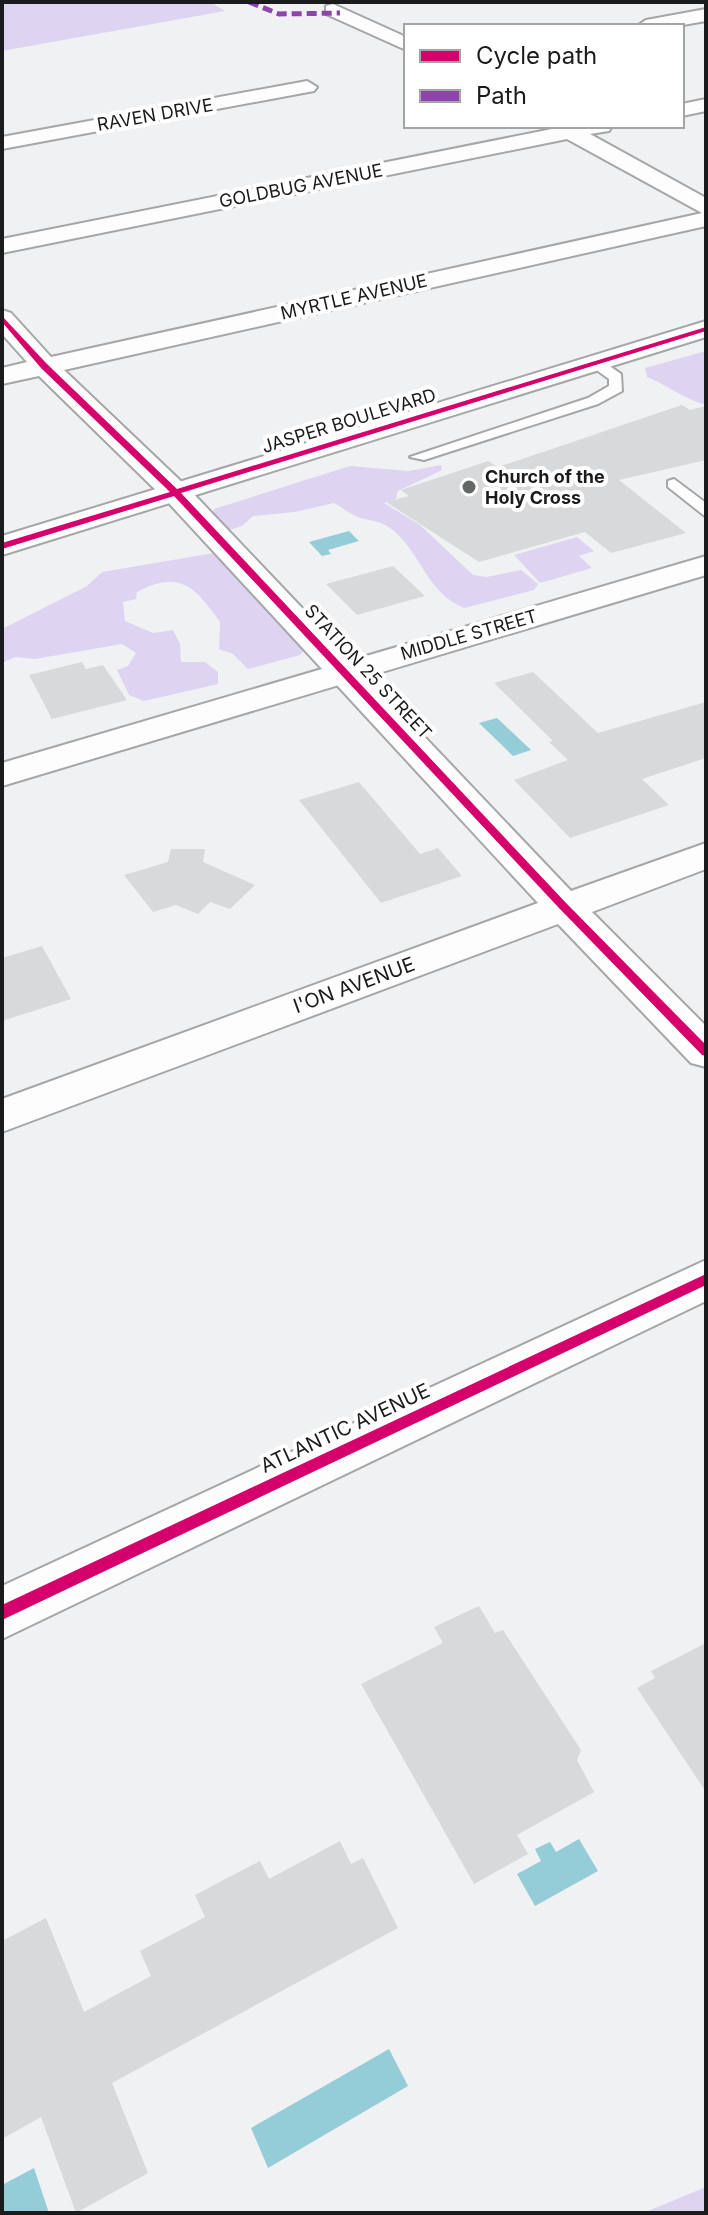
<svg xmlns="http://www.w3.org/2000/svg" width="708" height="2215" viewBox="0 0 708 2215" font-family="Inter,sans-serif">
  <rect width="100%" height="100%" fill="#f0f1f3"/>
  <path fill="#ded4f2" d="M2 2H210L225 11 2 51Z
    M706 351V405C684 399 669 386 647 377L645 368Z
    M441 465 442 470 398 491 396 499 384 503 420 525 473 575 486 577 521 570 538 584 534 590 464 608C428 594 421 554 394 531 382 521 375 522 361 518 352 516 342 507 334 503L295 512 253 516 242 526 226 531 209 519 214 509 350 466 409 471Z
    M577 537 594 551 579 556 592 568 540 583 514 555Z
    M214 553 226 554 305 649 300 655 248 669 233 654 219 649 220 622C195 587 180 569 137 592L136 599 123 602 125 621 153 633 173 630 180 644 181 662H205L218 672V684L144 701 129 695 117 670 128 666 136 653 122 644 35 659 15 657 2 663V629L87 586 102 572Z
    M706 2187V2213H643Z"/>
  <path fill="#94cdd8" d="M349 531 359 541 328 550 331 554 322 556 309 542Z
    M497 718 531 750 513 756 479 723Z
    M579 1839 598 1871 535 1906 517 1874 541 1861 535 1849 550 1842 556 1852Z
    M389 2049 408 2086 268 2168 251 2128Z
    M34 2168 49 2213H2V2185Z"/>
  <path fill="#d8d9db" d="M682 405 690 410 706 406V460L619 480 686 533 611 553 585 532 479 562 386 502 409 496 401 490 488 461 498 467Z
    M393 566 425 596 357 615 326 584Z
    M82 662 86 669 103 665 127 700 52 719 29 675Z
    M533 672 598 733 706 702V758L642 779 669 805 570 838 514 780 568 760 549 742 553 741 494 683Z
    M359 782 420 854 438 848 462 876 381 903 299 800Z
    M171 849H205L203 862 255 885 230 909 210 902 198 914 176 905 153 912 124 875 168 862Z
    M42 946 71 999 2 1021V958Z
    M479 1606 495 1633 503 1630 581 1750 577 1760 594 1792 517 1835 528 1854 474 1884 361 1684 443 1643 434 1627Z
    M706 1643V1792L637 1688 655 1678 651 1671Z
    M340 1841 351 1864 363 1858 398 1928 112 2083 148 2173 76 2213 41 2117 2 2139V1941L46 1918 84 2012 151 1976 140 1951 205 1917 195 1895 260 1861 269 1879Z"/>
  <g fill="none" stroke-linecap="round" stroke-linejoin="round">
    <defs>
      <path id="service" d="M591 360H601L621 374 622 391 598 404 424 460 410 457 588 398 609 386V379L591 366Z
        M674 479 706 503V517L668 487V481Z"/>
      <path id="minor" d="M333 4 406 37V50L326 14V6Z
        M706 9V21L677 26H637L646 20Z
        M307 81 317 87 314 91 2 149V137Z
        M706 99V111L682 116V104Z
        M551 126H612L609 131 590 134 706 198V226L64 370 188 488 571 891 706 843V869L592 912 706 1026V1067L691 1063 558 924 2 1132V1099L538 903 166 500 39 376 2 384V368L27 362 2 334V310L11 313 51 357 702 213 567 139 2 253V239L552 129Z
        M706 1260V1301L2 1639V1586Z"/>
      <path id="tertiary" d="M706 556V575L2 786V763Z"/>
      <path id="primary" d="M706 321V337L2 555V536Z"/>
    </defs>
    <use href="#service" stroke="#a5a6a7" stroke-width="4"/>
    <use href="#minor" stroke="#a5a6a7" stroke-width="4"/>
    <use href="#tertiary" stroke="#a5a6a7" stroke-width="4"/>
    <use href="#primary" stroke="#a5a6a7" stroke-width="4"/>
    <use href="#service" fill="#fdfdfd" fill-rule="evenodd"/>
    <use href="#minor" fill="#fdfdfd" fill-rule="evenodd"/>
    <use href="#tertiary" fill="#fdfdfd" fill-rule="evenodd"/>
    <use href="#primary" fill="#fdfdfd" fill-rule="evenodd"/>
    <path stroke="#8e44ad" stroke-width="5" stroke-dasharray="10 5" stroke-linecap="butt" d="M249 2 279 14 340 13"/>
    <defs>
      <path id="cycleway" d="M2 316 47 364 177 489 706 327V331L181 493 567 904 706 1045V1056L702 1055 559 908 174 496 2 549V543L170 492 41 368 2 322Z
        M706 1274V1285L2 1620V1605Z"/>
    </defs>
    <use href="#cycleway" stroke="#fff" stroke-width="5"/>
    <use href="#cycleway" fill="#d6006c" fill-rule="evenodd"/>
  </g>
  <circle fill="#656667" stroke="#fff" stroke-width="3" cx="469" cy="487" r="8"/>
  <g text-anchor="middle" stroke-width="8" stroke-linejoin="round" paint-order="stroke">
    <g font-size="18" fill="#1a1b1c" stroke="#fff">
      <text transform="translate(155 115) rotate(-10)" y="6">RAVEN DRIVE</text>
      <text transform="translate(301 186) rotate(-11)" y="6">GOLDBUG AVENUE</text>
      <text transform="translate(354 297) rotate(-13)" y="6">MYRTLE AVENUE</text>
      <text transform="translate(349 421) rotate(-17)" y="6">JASPER BOULEVARD</text>
      <text transform="translate(469 635) rotate(-16)" y="6">MIDDLE STREET</text>
      <text transform="translate(368 672) rotate(47)" y="6">STATION 25 STREET</text>
    </g>
    <g font-size="18" font-weight="bold" fill="#1a1b1c" stroke="#fff" text-anchor="start">
      <text x="485" y="483">Church of the<tspan x="485" dy="21">Holy Cross</tspan></text>
    </g>
    <g font-size="20" fill="#1a1b1c" stroke="#fff">
      <text transform="translate(354 985) rotate(-20)" y="7">I'ON AVENUE</text>
      <text transform="translate(345 1428) rotate(-25)" y="7">ATLANTIC AVENUE</text>
    </g>
  </g>
  <rect width="708" height="2215" fill="none" stroke="#1a1b1c" stroke-width="8"/>
  <rect x="404" y="24" width="280" height="104" fill="#ffffff" stroke="#a3a4a4" stroke-width="2"/>
  <rect x="420" y="50" width="40" height="12" fill="#d6006c" stroke="#a3a4a4" stroke-width="2"/>
  <text x="476" y="64" font-size="24" fill="#1a1b1c">Cycle path</text>
  <rect x="420" y="90" width="40" height="12" fill="#8e44ad" stroke="#a3a4a4" stroke-width="2"/>
  <text x="476" y="104" font-size="24" fill="#1a1b1c">Path</text>
</svg>
